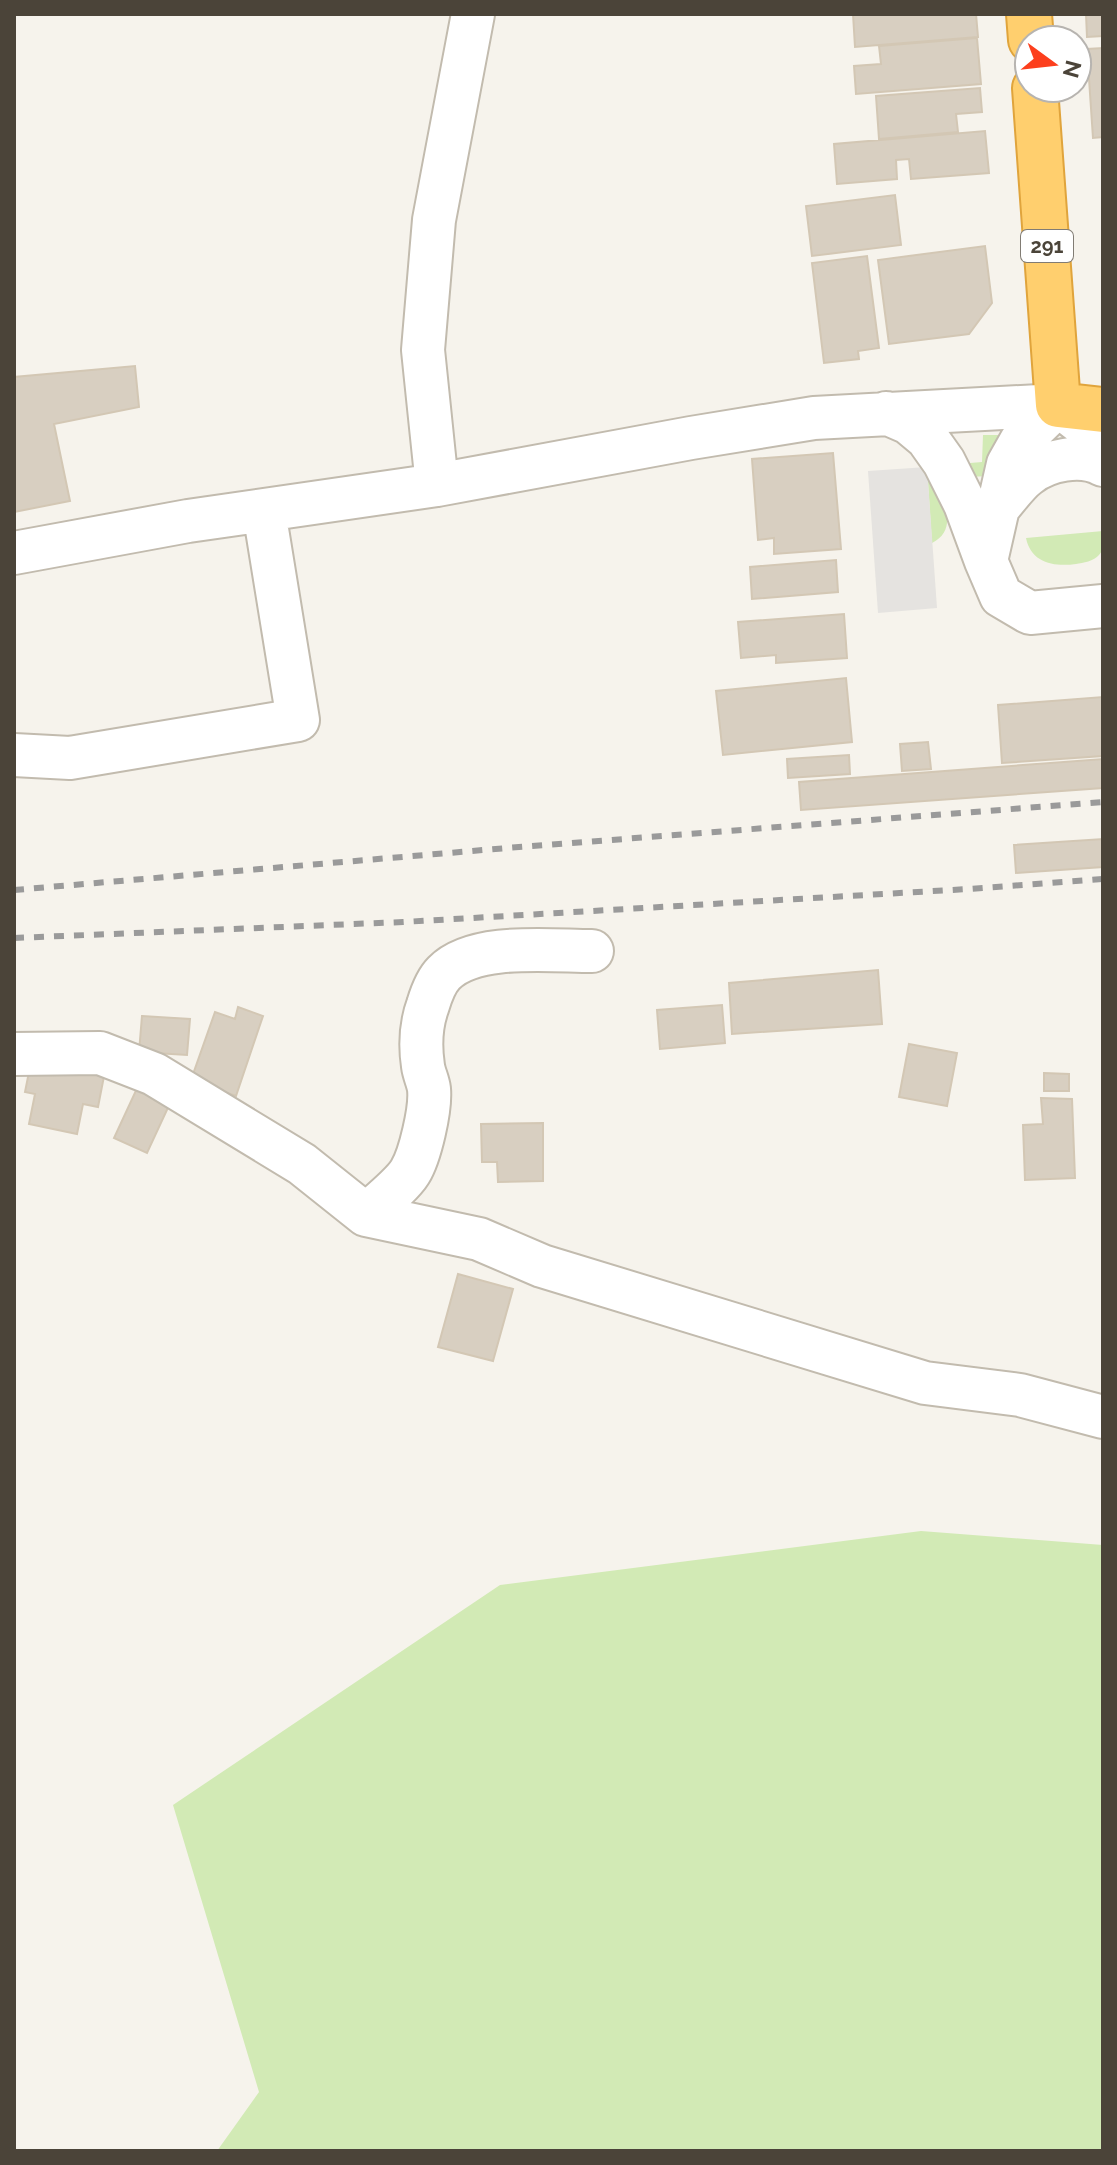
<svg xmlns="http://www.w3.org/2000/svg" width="1117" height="2165" viewBox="0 0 1117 2165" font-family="Raleway,sans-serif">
  <rect width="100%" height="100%" fill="#f6f3ec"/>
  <path fill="#d2eab5" d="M983 435H999L991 476 966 477 958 464 982 462Z
    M927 467C937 489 964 527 932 543Z
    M1103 531C1103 538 1105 549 1099 555 1094 561 1083 563 1076 564 1054 567 1031 563 1026 538Z
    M921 1531 1103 1545V2151H217L259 2092 173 1805 500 1585Z"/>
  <path fill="#e5e3e0" d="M927 467 937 608 878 613 868 471Z"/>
  <path fill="#d8cfc1" stroke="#d3c7b4" stroke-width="2" d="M853 14H976L978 37 855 47Z
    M1086 14H1103V36L1087 37Z
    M977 38 981 84 856 94 854 66 881 64 879 46Z
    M1103 48V137L1093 138 1087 49Z
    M980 88 982 112 956 114 958 132 879 139 876 96Z
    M985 131 989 173 911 179 909 159 896 160 897 179 837 184 834 144Z
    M895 195 901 245 812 256 806 206Z
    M985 246 992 303 969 334 889 344 878 260Z
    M867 256 879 348 858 351 859 359 824 363 812 263Z
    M135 366 139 407 54 424 70 501 14 512V377Z
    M833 453 841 549 774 554V538L758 540 752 459Z
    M836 560 838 592 752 599 750 567Z
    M844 614 847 658 776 663V655L741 658 738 622Z
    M846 678 852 742 723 755 716 691Z
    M1103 697V756L1002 763 998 705Z
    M928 742 931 769 902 771 900 744Z
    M849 755 850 774 788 778 787 759Z
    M1103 759V788L801 810 799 782Z
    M1103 839V867L1016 873 1014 845Z
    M878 970 882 1024 732 1034 729 983Z
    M722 1005 725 1043 660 1049 657 1010Z
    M238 1007 263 1016 236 1096 191 1080 215 1012 235 1019Z
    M142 1016 190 1019 187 1055 139 1052Z
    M909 1044 957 1053 947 1106 899 1097Z
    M32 1057 105 1071 98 1107 83 1104 77 1134 29 1124 35 1094 25 1092Z
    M1044 1073 1069 1074V1091H1044Z
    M139 1084 172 1099 147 1153 114 1138Z
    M1041 1098 1072 1099 1075 1178 1025 1180 1023 1125 1043 1124Z
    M543 1123V1181L498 1182 497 1162H482L481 1124Z
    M458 1274 513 1289 493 1361 438 1347Z"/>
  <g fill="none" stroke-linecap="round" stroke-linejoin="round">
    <defs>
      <path id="minor" d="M886 413 909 423 927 438 944 462 965 504 986 561 1001 596 1030 613 1103 606
        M437 485 423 350 434 220 473 14
        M997 509C1007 498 1017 483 1028 475 1047 460 1081 453 1103 465
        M14 553 188 521 437 485 691 438 814 418 1058 405 1103 440
        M986 561 1008 464 1021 441 1058 405
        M14 755 70 758 298 720 264 511
        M14 1054 100 1053 154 1074 302 1164 366 1215 479 1239 542 1266 925 1383 1020 1395 1103 1417
        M366 1215C378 1204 402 1185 410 1172 420 1156 431 1109 429 1089 428 1081 424 1074 423 1066 420 1046 421 1024 428 1005 431 995 436 981 444 973 474 942 551 951 592 951"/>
      <path id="highway" d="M1029 14 1031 40
        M1035 88 1058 405 1103 410"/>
    </defs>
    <use href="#minor" stroke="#c2bbae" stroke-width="46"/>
    <use href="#highway" stroke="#e0a43c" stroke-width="48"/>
    <use href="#minor" stroke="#fff" stroke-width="42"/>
    <use href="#highway" stroke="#ffcf6e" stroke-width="44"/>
    <path stroke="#9a9a9a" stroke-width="6" stroke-dasharray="10 10" stroke-linecap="butt" d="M14 890 507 848 1103 802
      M14 938 403 922 969 889 1103 879"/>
  </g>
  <g text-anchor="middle" stroke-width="6" stroke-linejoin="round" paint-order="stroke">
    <rect fill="#fff" stroke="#817c74" stroke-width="2" x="1021" y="230" width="52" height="32" rx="6"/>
    <g font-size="20" font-weight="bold" fill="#4b4439">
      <text x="1047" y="253">291</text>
    </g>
  </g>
  <rect width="1117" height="2165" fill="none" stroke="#4b4439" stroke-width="32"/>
  <g transform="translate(1053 64) rotate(105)"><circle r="38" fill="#ffffff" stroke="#b7b4b0" stroke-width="2"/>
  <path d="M0-6L14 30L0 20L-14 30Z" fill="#fc3f1d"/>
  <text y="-12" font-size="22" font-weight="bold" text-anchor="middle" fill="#4b4439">N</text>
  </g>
</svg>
